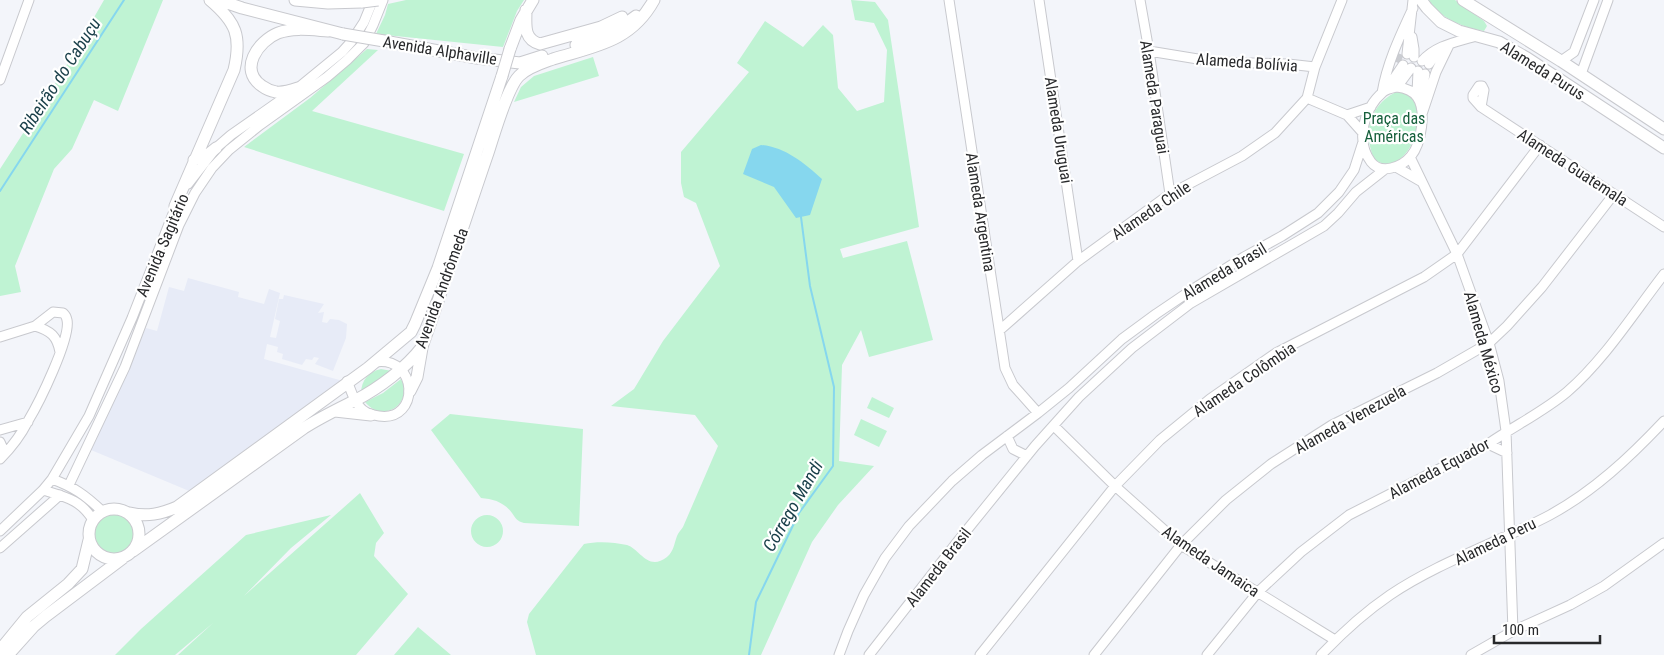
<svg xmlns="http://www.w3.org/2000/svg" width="1664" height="655" viewBox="0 0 1664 655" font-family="'Roboto Condensed',sans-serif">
  <rect width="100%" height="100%" fill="#f3f5fa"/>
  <path fill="#e7ebf7" d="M188 278 239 292 238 297 264 304 269 289 280 293 270 337 276 338 280 321 275 319 279 299H283L284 295 324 304 318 313 324 312 322 322 327 323 330 319 339 320 347 324 346 338 333 371 315 364 319 358 314 357 312 360 306 359 302 365 282 359 283 354 277 352 278 347 267 344 264 359 343 381 194 493 91 450 146 328 157 331 169 287 184 291Z"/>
  <path fill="#bff3d3" d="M104 0H163L118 111 94 100 72 149 54 169 15 266 21 292 0 296V169L62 73Z
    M406 0H524L517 11 503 47 376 34 385 15 388 4Z
    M851 0 875 2 888 20 919 227 840 249 843 258 907 241 933 340 869 357 861 330 842 365 839 461 874 466 838 505 812 542 761 655H536L527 622 529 614 584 544C597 541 614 542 627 545 640 549 648 572 667 557 674 551 674 544 677 536 678 533 681 530 683 527L718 446 695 415 611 406 634 389 663 341 720 266 696 203 684 197 681 183V152L749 72 737 63 765 21 803 47 823 25 833 35 838 88 857 111 884 102 887 50 874 23 855 20Z
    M1429 0H1455L1484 21 1487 26 1484 31C1464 28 1439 18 1429 0Z
    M367 49 378 50 312 111 464 154 444 211 244 147 310 98Z
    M593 57 599 76 514 102 521 87 534 76Z
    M1401 90C1439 98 1410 177 1379 162 1374 160 1372 155 1371 150 1363 124 1376 99 1401 90Z
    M381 369 392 371 361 392C362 380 368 372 381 369Z
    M401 379C414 404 383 424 365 402L383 393Z
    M872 397 894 408 889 418 867 408Z
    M450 414 583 429 579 526 524 523C517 521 516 519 512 513 504 502 493 499 481 498L431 430Z
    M861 419 887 431 879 447 854 435Z
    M360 493 384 533 376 543 374 556 408 594 356 655H178L213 623 175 655H115L141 629 246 535 331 515 291 548 244 596Z
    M92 533a22 22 0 1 1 44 0a22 22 0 1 1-44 0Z
    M471 531a16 16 0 1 1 32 0a16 16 0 1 1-32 0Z
    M418 627 451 655H394Z"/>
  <path fill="#86d7ee" d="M761 145C785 147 804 163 822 179L810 215 796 218 774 187 743 174 752 149Z"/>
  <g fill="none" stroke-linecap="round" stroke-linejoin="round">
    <path stroke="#86d7ee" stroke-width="2" d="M0 191 124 0
      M749 655 756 602 799 513 833 466 834 387 810 286 801 217"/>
    <path stroke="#caccd1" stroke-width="9" stroke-dasharray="9 4.5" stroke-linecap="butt" d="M1396 62 1400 52"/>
    <defs>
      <path id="minor" d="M949 0 1005 368 1013 385 1038 413
        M1039 0 1078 261
        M1140 0 1149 51 1170 194
        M1412 37 1414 49V57
        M1149 51 1216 62 1288 64 1315 67
        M1407 54 1413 0
        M1422 61C1436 45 1457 42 1476 36
        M1561 61 1574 52 1594 0
        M1429 64 1439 50
        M1581 74 1608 0
        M0 80 29 0
        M1397 87C1405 88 1413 91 1417 97 1427 111 1421 144 1411 156 1402 167 1381 175 1371 162 1355 141 1364 108 1383 92 1387 89 1393 88 1397 87Z
        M1397 87 1411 68
        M1386 90 1403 65
        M1382 93C1387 63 1400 36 1413 8
        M1417 93 1418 71
        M1307 98 1347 115 1363 133
        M1420 103 1425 74
        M1481 107 1484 90 1482 86H1479L1473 95V98L1481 107 1664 227
        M1422 114 1436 72 1449 45
        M1347 115 1371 107
        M1410 157 1457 254 1489 343 1499 381 1506 431 1513 631
        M1396 167 1422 182
        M188 184 216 148 231 135 298 88 342 52 351 42 364 22 373 0
        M35 326C51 331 57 336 60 352
        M1000 330 1078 261 1170 194 1242 156 1275 133 1307 98 1315 67 1342 0
        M0 337 35 326 53 312 63 313C66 316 66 316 67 320 71 338 39 403 28 421 21 435 11 448 0 459
        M347 381C351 390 353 399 359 406 364 413 371 415 379 416 421 422 418 355 375 362
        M1054 426 1115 486 1181 545 1335 640
        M0 430 28 422
        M1007 436 1013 449 1027 456
        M0 442 5 453
        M1488 444 1507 453
        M52 479C74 487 85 495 102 511
        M69 485 125 367 179 225 195 193 212 168 229 150 260 125 327 77 347 60 364 43 373 25 383 0
        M43 490C65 497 80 499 93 520
        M0 531 43 490 52 479 89 416 132 318 178 201
        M0 548 60 495
        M839 655 848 631 864 595 885 558 909 526 952 481 982 455 1038 413 1069 388 1122 339 1156 314 1190 291 1244 257 1282 236 1318 213 1339 192 1354 170 1363 142
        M869 655 958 541 1035 446 1079 397 1132 348 1191 303 1324 226 1338 213 1356 192 1384 170
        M980 655 1115 486 1160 440 1210 399 1276 353 1424 277 1457 254 1540 145
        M1094 655 1181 545 1226 500 1271 464 1332 425 1437 373 1489 343 1507 326 1542 287 1614 194
        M1207 655 1258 592 1301 552 1349 515 1488 444C1514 426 1543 412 1567 392 1605 359 1633 314 1664 274
        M1321 655C1342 633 1365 612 1390 595 1439 562 1497 543 1550 515 1594 491 1630 457 1664 421
        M1471 655 1513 631 1570 605 1604 586 1664 543"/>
      <path id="major" d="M219 0 242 8 343 34
        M295 0 328 3 362 2
        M1421 0 1427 8 1441 22 1459 31 1499 42 1527 58 1664 148
        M1463 0 1561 61 1664 129
        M526 10C526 25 523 39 540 44L601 27 622 17
        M384 41 477 58 520 63 542 56
        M576 45C597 37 618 30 636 16
        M510 49 521 20 533 0
        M298 88C292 90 283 93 276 92 271 91 266 89 262 86 238 70 258 41 278 33 293 27 313 30 328 31
        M194 160 206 156 216 148
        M175 206 234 70C242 36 236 22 210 0
        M410 391 417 377 422 348
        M335 411 371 415
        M89 534a25 25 0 1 1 50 0a25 25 0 1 1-50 0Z
        M130 513C147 517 161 514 177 507L368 368 411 332 415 324 438 268 502 76
        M133 551 304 428C321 417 338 409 356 400 379 388 406 368 422 347 445 282 466 217 488 153 494 135 507 88 519 76 528 67 542 63 553 59 595 46 631 42 654 0
        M0 650 27 617 68 584 82 569 89 540
        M8 655 34 626 46 616 123 558"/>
    </defs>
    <use href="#minor" stroke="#c8c9ce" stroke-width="11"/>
    <use href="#major" stroke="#c8c9ce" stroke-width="13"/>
    <use href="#minor" stroke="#fff" stroke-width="9"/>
    <use href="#major" stroke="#fff" stroke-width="11"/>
    <defs>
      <path id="major-bridge" d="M362 2 378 0
        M343 34 384 41
        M502 76 510 49"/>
    </defs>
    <use href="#major-bridge" stroke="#c8c9ce" stroke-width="13" stroke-linecap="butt"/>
    <use href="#major-bridge" stroke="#fff" stroke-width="11"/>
  </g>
  <g text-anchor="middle" stroke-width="4.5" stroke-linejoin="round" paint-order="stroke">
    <g font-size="16" fill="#28292b" stroke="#fff">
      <text transform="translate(440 50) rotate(9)" y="6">Avenida Alphaville</text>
      <text transform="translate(1247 62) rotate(4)" y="6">Alameda Bolívia</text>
      <text transform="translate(1543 70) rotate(32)" y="6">Alameda Purus</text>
      <text transform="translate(1155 97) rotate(81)" y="6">Alameda Paraguai</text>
      <text transform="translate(1059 130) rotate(81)" y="6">Alameda Uruguai</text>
      <text transform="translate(1573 167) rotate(33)" y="6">Alameda Guatemala</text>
      <text transform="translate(1151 210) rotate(-34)" y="6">Alameda Chile</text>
      <text transform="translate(981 212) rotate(81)" y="6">Alameda Argentina</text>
      <text transform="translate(162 245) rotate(-67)" y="6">Avenida Sagitário</text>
      <text transform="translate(1224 271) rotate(-31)" y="6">Alameda Brasil</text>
      <text transform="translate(441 288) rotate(-70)" y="6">Avenida Andrômeda</text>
      <text transform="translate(1484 342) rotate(74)" y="6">Alameda México</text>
      <text transform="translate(1244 379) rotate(-34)" y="6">Alameda Colômbia</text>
      <text transform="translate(1350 419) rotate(-29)" y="6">Alameda Venezuela</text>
      <text transform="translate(1439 468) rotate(-28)" y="6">Alameda Equador</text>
      <text transform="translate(1495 541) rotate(-26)" y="6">Alameda Peru</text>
      <text transform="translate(1211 561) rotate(34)" y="6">Alameda Jamaica</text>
      <text transform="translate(938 567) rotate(-52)" y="6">Alameda Brasil</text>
    </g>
    <g font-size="16" fill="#155f3b" stroke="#fff">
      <text x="1394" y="124">Praça das<tspan x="1394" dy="18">Américas</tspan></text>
    </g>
    <g font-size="18" font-style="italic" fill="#193f49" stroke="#fff">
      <text transform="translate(60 76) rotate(-57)" y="6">Ribeirão do Cabuçu</text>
      <text transform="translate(793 506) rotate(-60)" y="6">Córrego Mandi</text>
    </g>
  </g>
  <path d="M1494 635v8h106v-8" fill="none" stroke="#28292b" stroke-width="2.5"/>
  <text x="1502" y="635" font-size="15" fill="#28292b" stroke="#ffffff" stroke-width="4" paint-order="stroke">100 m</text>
</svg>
